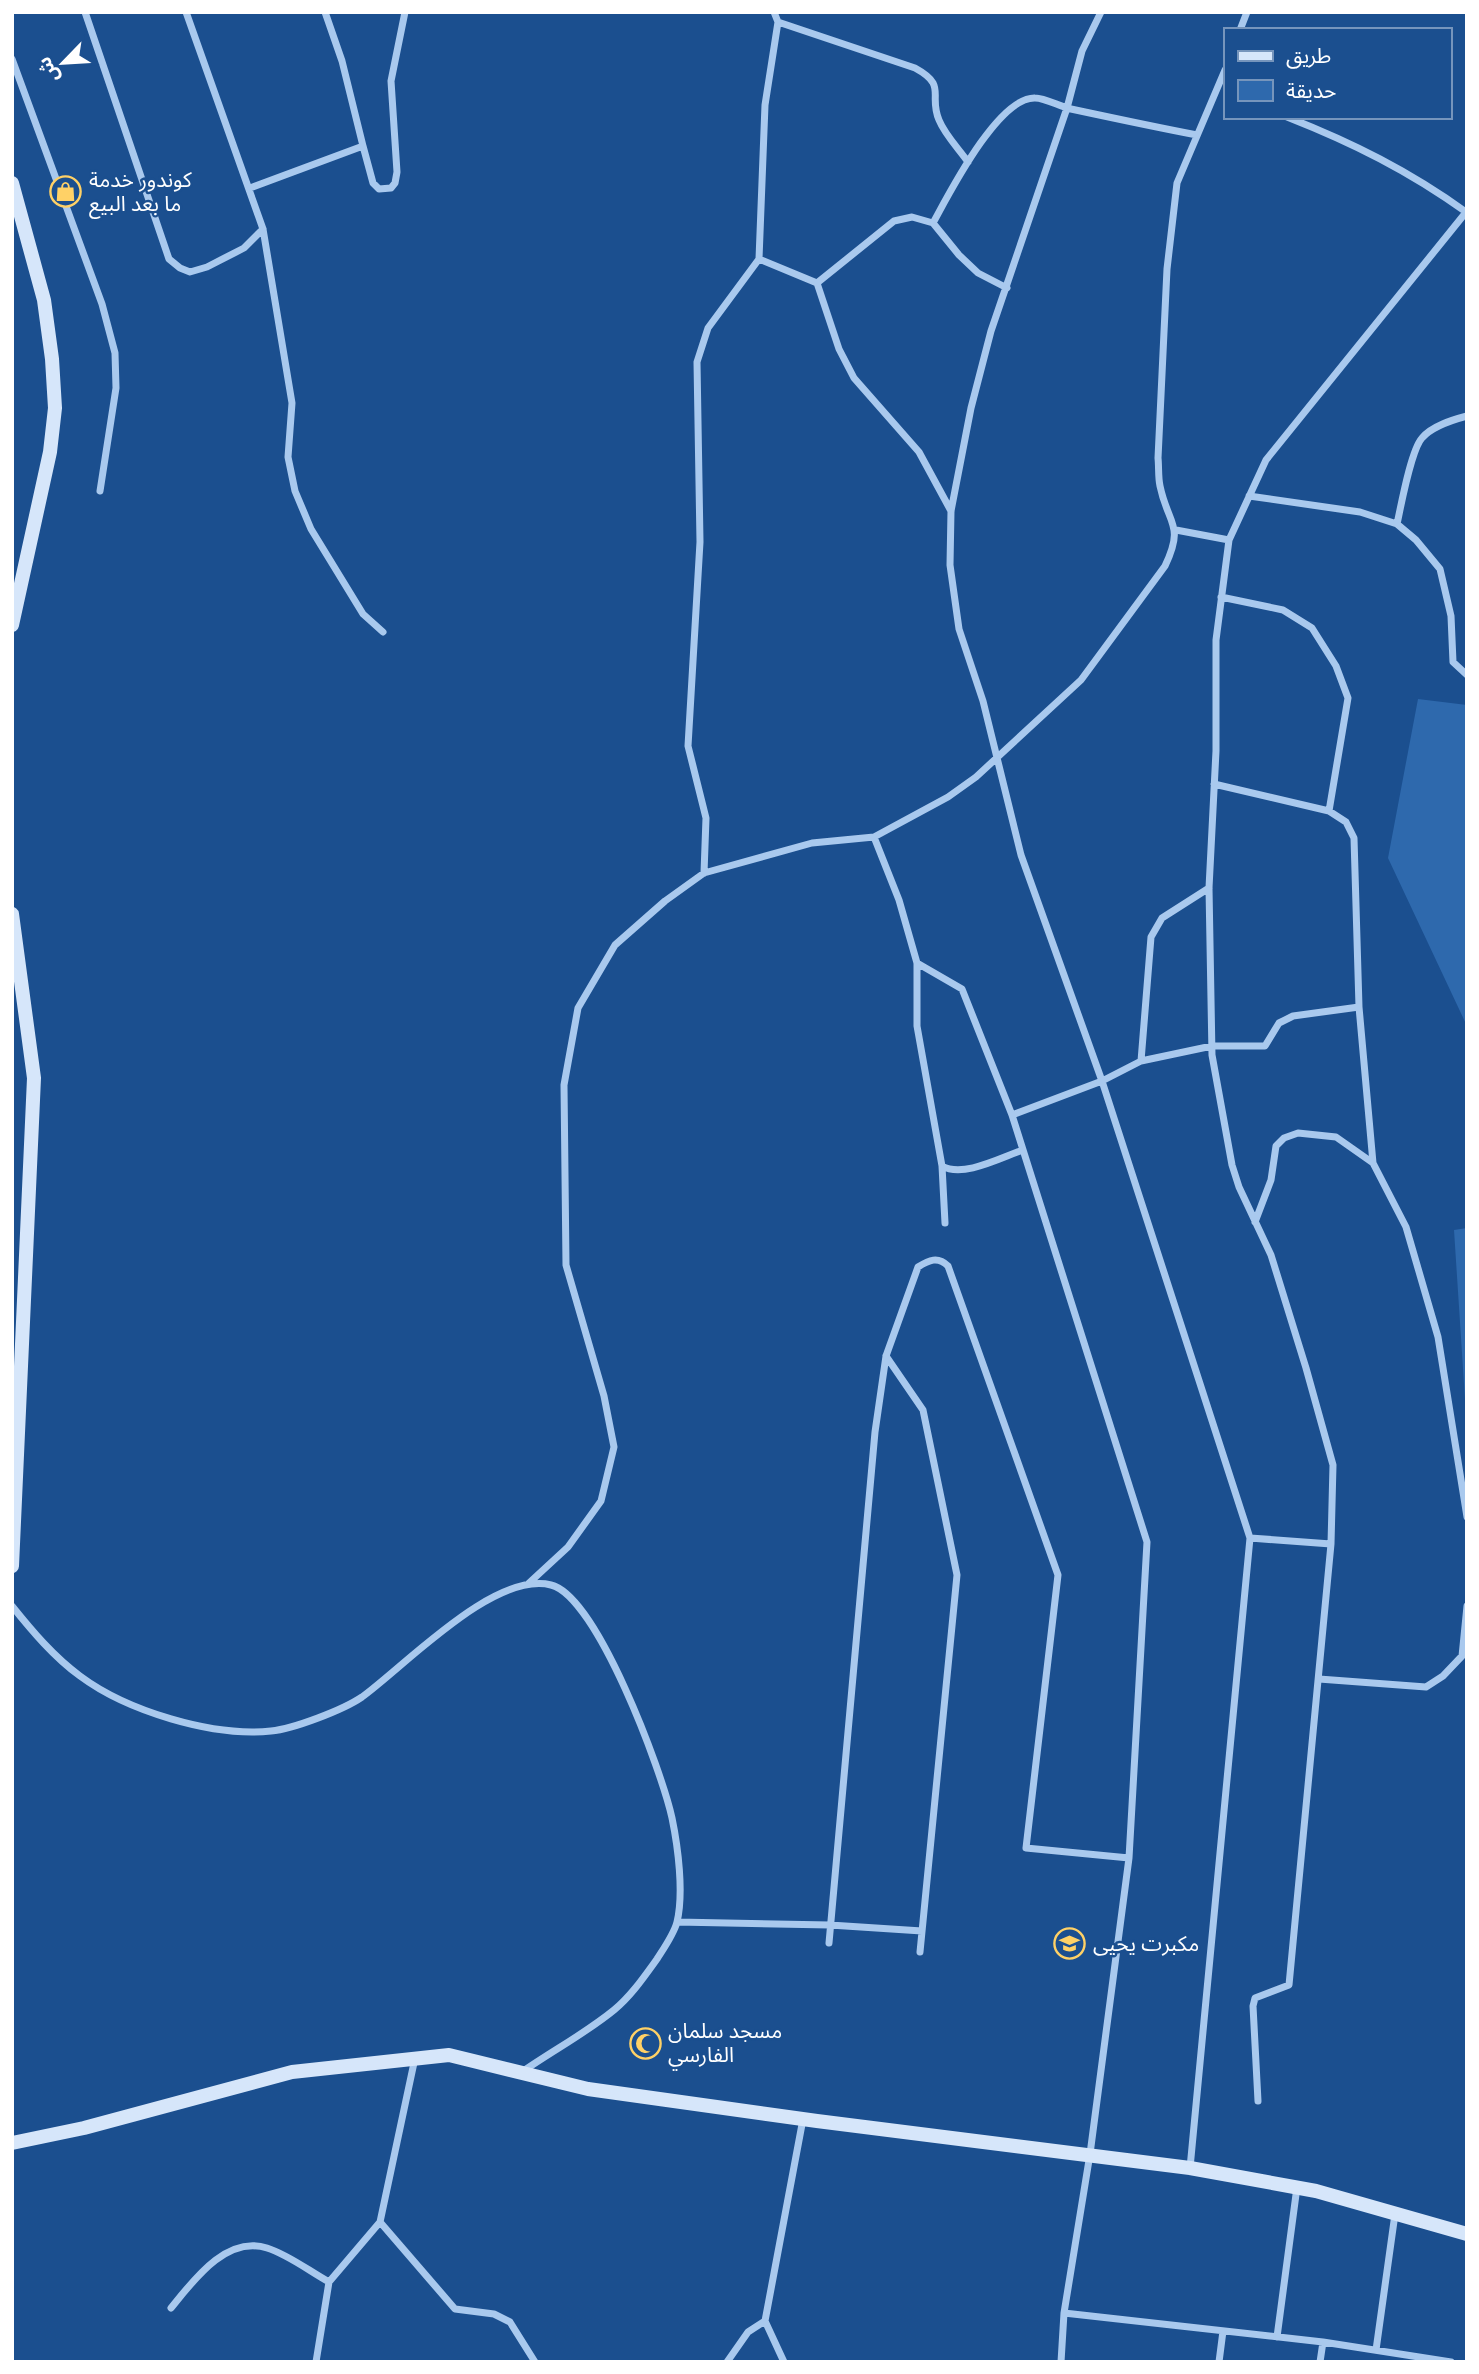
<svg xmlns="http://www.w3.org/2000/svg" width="1479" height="2374" viewBox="0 0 1479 2374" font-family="Lato,'Noto Sans Arabic',sans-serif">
  <rect width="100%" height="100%" fill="#1b4f8f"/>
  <path fill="#2e69ad" d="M1418 699 1467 705V1035V1026L1388 858Z
    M1467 1228V1430L1454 1230Z"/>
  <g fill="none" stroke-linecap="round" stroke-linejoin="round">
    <path stroke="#a9c9ee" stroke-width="7" d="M85 12 169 259 180 268 190 272 207 267 244 248 263 229
      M186 12 263 229 292 403 288 457 295 491 311 529 363 614 383 632
      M774 12 778 22
      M1101 12 1082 51 1067 108 991 331 971 408 951 511 950 565 959 629 983 701 1021 855 1102 1081 1250 1538 1190 2168
      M1240 30 1247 12
      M12 59 102 304 115 353 116 388 100 491
      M1287 117C1353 143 1409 171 1466 212
      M363 146 373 183 379 189 391 188 395 183 397 172 391 81 405 12
      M250 188 363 146 342 61 325 12
      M933 223 912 217 894 221 817 283 839 349 854 378 919 452 951 511
      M759 259 765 105 778 22 915 68C948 86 928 94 939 120 945 135 959 149 968 162
      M1007 288 978 273 959 255 933 223C949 194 998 97 1035 98 1046 98 1060 107 1071 109 1113 118 1155 127 1197 135
      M1249 496 1360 512 1397 524 1416 540 1440 569 1451 616 1453 662 1467 675
      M1397 524C1401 506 1411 450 1422 438 1432 426 1452 420 1467 416
      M1176 530 1229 540 1266 460 1467 211
      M1229 540 1216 640V751L1209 888 1212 1055 1232 1165 1239 1187 1271 1255 1306 1368 1333 1465 1331 1544 1289 1985 1255 1998 1253 2006 1258 2101
      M1221 597 1283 610 1312 628 1336 666 1348 698 1329 811
      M1214 784 1329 811 1346 822 1354 838 1359 1007 1373 1163
      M874 837 899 900 917 963V1026L942 1166C963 1178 1000 1158 1023 1150
      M704 873 706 818 688 746 700 542 697 362 708 328 759 259 817 283
      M917 963 962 989 1012 1115
      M1141 1061 1151 937 1162 918 1209 888
      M942 1166 945 1223
      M1255 1222 1271 1180 1276 1146 1284 1138 1298 1133 1336 1137 1373 1163 1406 1227 1438 1337 1467 1517
      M886 1356 923 1410 957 1575 920 1952
      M1250 1538 1331 1544
      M529 1583 568 1547 601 1501 614 1447 604 1396 566 1265 564 1085 578 1008 615 945 665 901 704 873 812 843 874 837 948 797 976 777 1081 680 1165 566C1185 524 1168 525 1160 486 1158 477 1159 467 1158 458L1167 269 1177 183 1225 70
      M12 1606C32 1631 54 1657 80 1676 127 1711 212 1737 271 1731 293 1729 343 1710 362 1697 406 1665 494 1571 551 1585 597 1596 662 1772 672 1818 678 1847 684 1893 677 1922 674 1934 664 1948 657 1959 644 1977 631 1996 614 2010 586 2033 552 2051 522 2072
      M1319 1679 1426 1687 1443 1676 1462 1656 1467 1606
      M677 1922 830 1925 922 1931
      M829 1943 875 1432 886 1356 918 1267C929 1260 938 1256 948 1266L1058 1575 1026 1848 1129 1858
      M380 2222 455 2309 494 2314 510 2322 535 2362
      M329 2282 380 2222 415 2058
      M171 2308C193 2281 226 2235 267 2248 289 2255 309 2271 329 2282L316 2362
      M1064 2313 1323 2342 1451 2362
      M1277 2337 1297 2187
      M1376 2350 1395 2214
      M727 2362 748 2332 765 2321
      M784 2362 765 2321 803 2119
      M1061 2362 1064 2313 1090 2154 1129 1858 1147 1542 1012 1115 1102 1081 1141 1061 1212 1046H1265L1279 1023 1293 1016 1359 1007
      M1219 2362 1223 2331
      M1320 2362 1323 2342"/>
    <path stroke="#d6e6fa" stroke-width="14" d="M12 183 44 300 52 359 55 408 50 452 12 625
      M12 914 34 1078 12 1566
      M12 2143 84 2128 292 2072 449 2055 588 2089 817 2121 1190 2168 1316 2191 1467 2234"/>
  </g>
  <defs>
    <symbol id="shop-ring" viewBox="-11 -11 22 22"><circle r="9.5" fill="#1b4f8f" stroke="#ffd166" stroke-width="1.5"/><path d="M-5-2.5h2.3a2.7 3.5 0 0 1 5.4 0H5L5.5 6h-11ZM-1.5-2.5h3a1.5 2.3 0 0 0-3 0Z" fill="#ffd166"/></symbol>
    <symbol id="school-ring" viewBox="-11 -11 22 22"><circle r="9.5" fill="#1b4f8f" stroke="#ffd166" stroke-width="1.5"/><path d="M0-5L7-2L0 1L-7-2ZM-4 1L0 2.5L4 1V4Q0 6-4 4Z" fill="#ffd166"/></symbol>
    <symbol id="mosque-ring" viewBox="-11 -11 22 22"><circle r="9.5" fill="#1b4f8f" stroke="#ffd166" stroke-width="1.5"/><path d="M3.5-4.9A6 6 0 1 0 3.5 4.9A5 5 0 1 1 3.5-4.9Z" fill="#ffd166"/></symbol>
  </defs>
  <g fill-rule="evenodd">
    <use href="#shop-ring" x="48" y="174" width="35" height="35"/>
    <use href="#school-ring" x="1052" y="1926" width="35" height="35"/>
    <use href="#mosque-ring" x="628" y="2026" width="35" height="35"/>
  </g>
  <g text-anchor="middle" stroke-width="5" stroke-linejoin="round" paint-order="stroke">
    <g font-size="21" fill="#fff" stroke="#1b4f8f" text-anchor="start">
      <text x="89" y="187">كوندور خدمة<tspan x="89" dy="24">ما بعد البيع</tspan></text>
      <text x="1093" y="1951">مكبرت يحيى</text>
      <text x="668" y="2038">مسجد سلمان<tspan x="668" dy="24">الفارسي</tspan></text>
    </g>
  </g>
  <rect width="1479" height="2374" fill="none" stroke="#ffffff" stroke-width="28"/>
  <rect x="1224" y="28" width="228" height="91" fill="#1b4f8f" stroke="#7695bc" stroke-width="2"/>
  <rect x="1238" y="51" width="35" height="10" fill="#d6e6fa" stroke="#7695bc" stroke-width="2"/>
  <text x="1286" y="63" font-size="21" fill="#ffffff">طريق</text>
  <rect x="1238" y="80" width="35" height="21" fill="#2e69ad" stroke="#7695bc" stroke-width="2"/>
  <text x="1286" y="98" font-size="21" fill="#ffffff">حديقة</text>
  <g transform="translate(63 63) rotate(245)" stroke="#1b4f8f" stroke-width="5" paint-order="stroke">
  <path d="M0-5L12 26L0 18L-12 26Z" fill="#ffffff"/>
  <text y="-10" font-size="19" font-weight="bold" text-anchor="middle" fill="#ffffff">ش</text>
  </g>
</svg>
